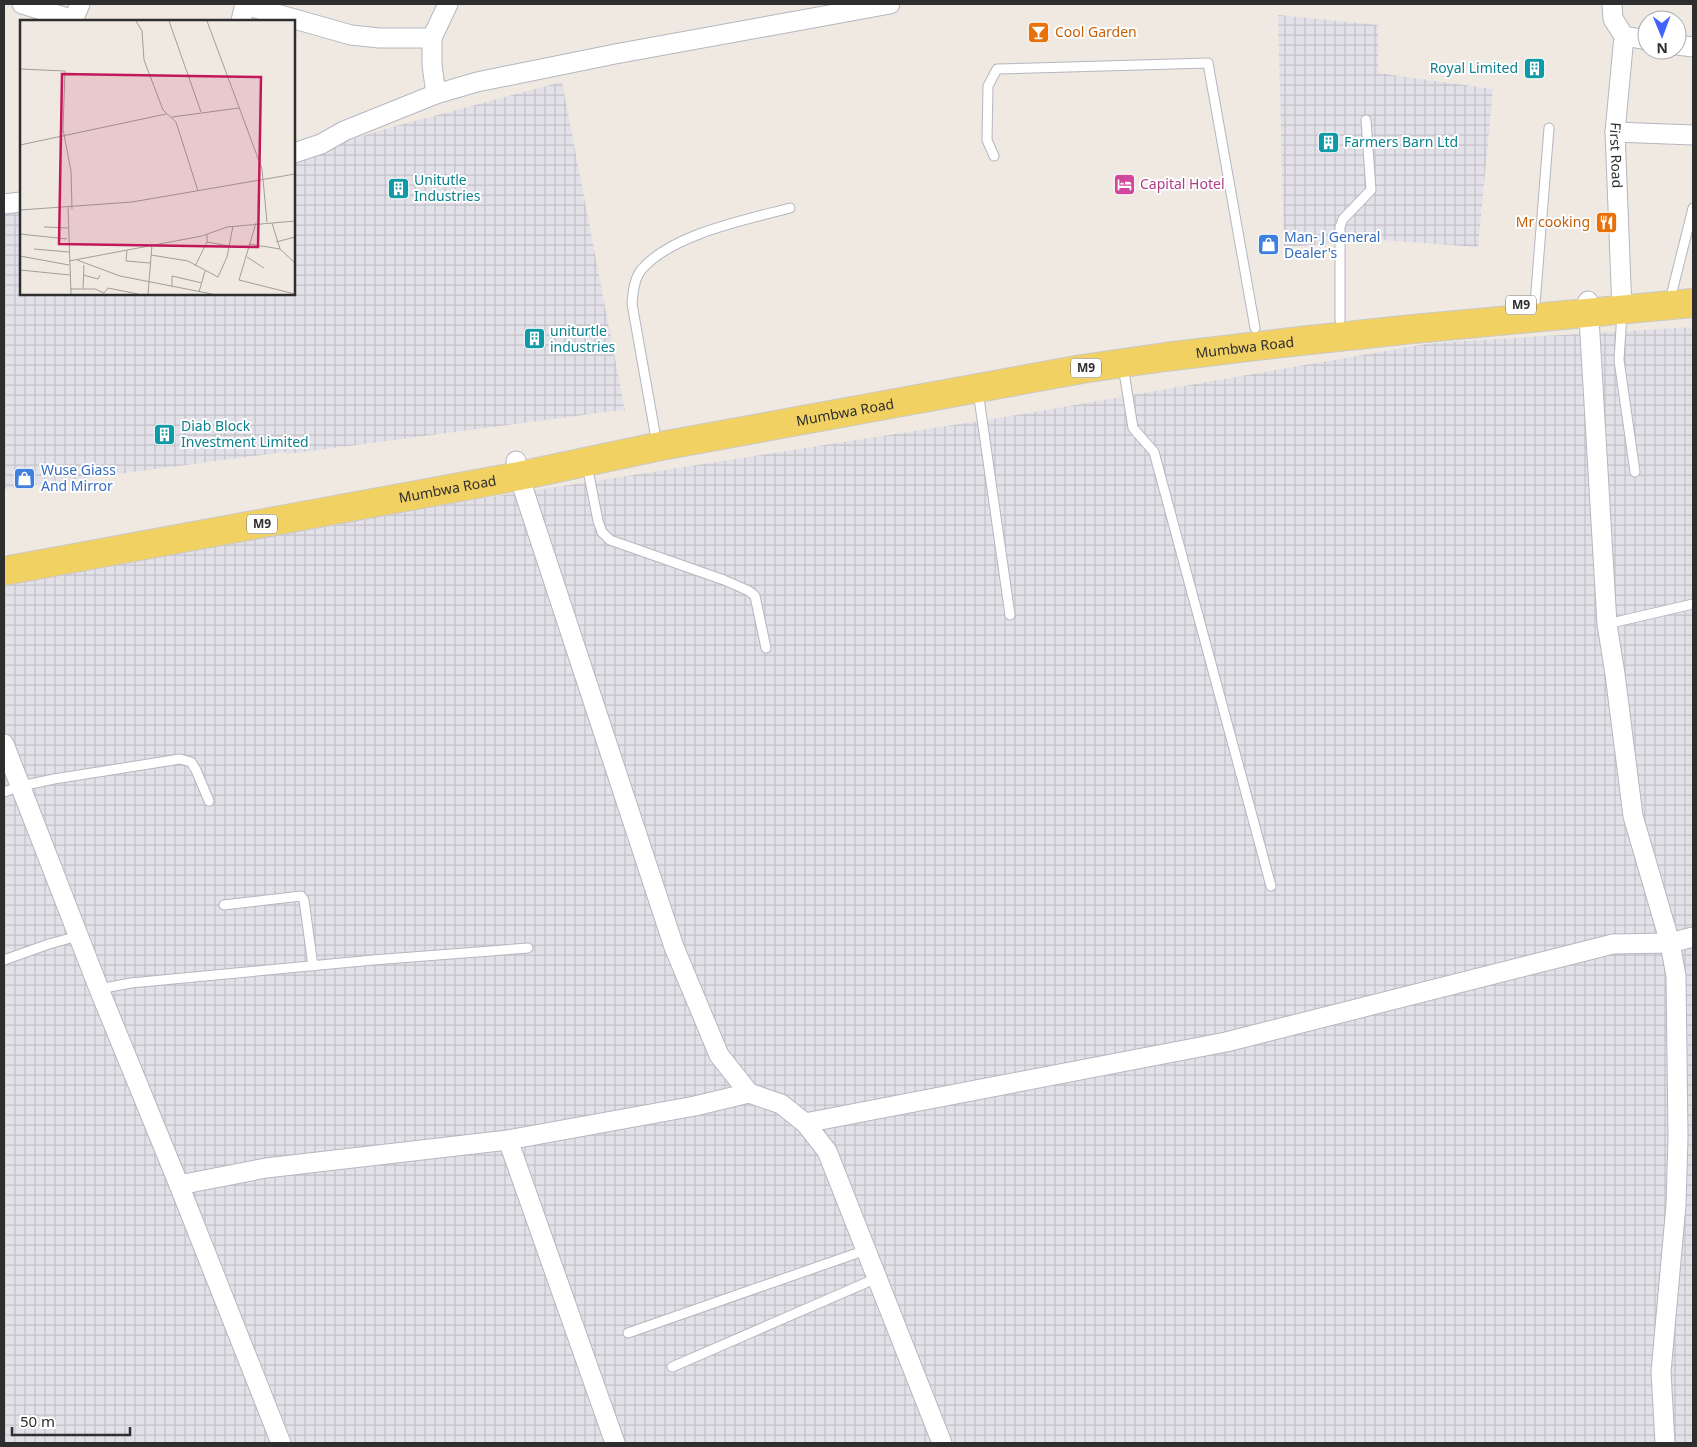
<svg xmlns="http://www.w3.org/2000/svg" width="1697" height="1447" viewBox="0 0 1697 1447" font-family="'Noto Sans',sans-serif">
  <defs>
    <pattern id="industrial-grid" width="8" height="8" patternUnits="userSpaceOnUse" patternTransform="scale(1.25)"><rect width="8" height="8" fill="#e3e1e8"/><path d="M0 4h8M4 0v8" fill="none" stroke="#c3c1c7"/></pattern>
  </defs>
  <rect width="100%" height="100%" fill="#efe9e1"/>
  <path fill="url(#industrial-grid)" d="M1278 15 1378 25V73L1493 89 1478 247 1382 240 1284 247Z
    M562 82 625 411 621 410 288 454 284 452 4 489V211L21 208V294H294V157L392 127Z
    M1693 327V1443H4V573L1017 415 1432 343Z"/>
  <g fill="none" stroke-linecap="round" stroke-linejoin="round">
    <defs>
      <path id="service" d="M994 156 987 140 988 86 997 69 1208 63 1255 328
        M1672 292 1693 208
        M1535 304 1549 128
        M1622 313 1619 360 1635 472
        M1340 320V227L1343 219 1371 190 1366 120
        M1123 366 1133 428 1154 452 1271 886
        M978 391 1010 615
        M655 433 632 304C633 292 634 280 641 270 672 234 745 220 790 208
        M587 465 598 521 602 532 610 540 724 580 749 591 755 596 766 648
        M1607 624 1693 604
        M4 792 21 786 54 779 180 759 191 762 196 770 209 801
        M224 905 301 896 304 900 313 966
        M4 960 49 944 78 936
        M99 989 131 983 373 960 528 948
        M628 1333 866 1250
        M672 1367 877 1278"/>
      <g id="minor">
        <path d="M22 4 74 20"/>
        <path id="s1" d="M1612 4 1613 19 1624 36 1615 132 1622 310"/>
        <path d="M245 5 351 35 379 38H432"/>
        <path d="M73 21 80 4"/>
        <path d="M241 21 245 4"/>
        <path d="M1624 36 1647 40"/>
        <path d="M1677 45 1693 47"/>
        <path d="M436 94 432 65V38L448 4"/>
        <path d="M1615 132 1693 135"/>
        <path d="M294 153 321 144 344 131 436 94 477 82 615 54 890 4"/>
        <path d="M4 204 21 202"/>
        <path d="M1588 301 1607 624 1615 674 1633 816 1670 943 1676 976 1678 1137 1676 1205 1661 1372 1665 1443"/>
        <path d="M516 461 519 476 674 947 719 1055 749 1093 781 1104 805 1123 827 1151 942 1443"/>
        <path d="M4 744 99 989 179 1185 281 1443"/>
        <path d="M805 1123 1226 1042 1613 944 1670 943 1693 937"/>
        <path d="M508 1140 615 1443"/>
        <path d="M179 1185 266 1168 508 1140 695 1106 749 1093"/>
      </g>
      <g id="primary">
        <path id="s2" d="M4 571 519 476 661 446 1082 369 1165 357 1291 342 1413 329 1693 303"/>
      </g>
    </defs>
    <use href="#service" stroke="#b4b7c1" stroke-width="11"/>
    <use href="#minor" stroke="#b4b7c1" stroke-width="21"/>
    <use href="#primary" stroke="#c9c9c9" stroke-width="30"/>
    <use href="#service" stroke="#fff" stroke-width="9"/>
    <use href="#minor" stroke="#fff" stroke-width="19"/>
    <use href="#primary" stroke="#f2d163" stroke-width="28"/>
  </g>
  <defs>
    <symbol id="bar-square" viewBox="-11 -11 22 22"><rect x="-9" y="-9" width="18" height="18" rx="4" fill="#e8710a" stroke="#fff"/><path d="M-6-5H6L.8 .8V4.5H3.5V6h-7V4.5H-.8V.8Z" fill="#fff"/></symbol>
    <symbol id="building-square" viewBox="-11 -11 22 22"><rect x="-9" y="-9" width="18" height="18" rx="4" fill="#0f9aa8" stroke="#fff"/><path d="M-4-6H4V6H1V3H-1V6H-4ZM-2.5-4.3h1.7v1.8h-1.7ZM.8-4.3h1.7v1.8H.8ZM-2.5-1h1.7V.8h-1.7ZM.8-1h1.7V.8H.8Z" fill="#fff"/></symbol>
    <symbol id="hotel-square" viewBox="-11 -11 22 22"><rect x="-9" y="-9" width="18" height="18" rx="4" fill="#d1479c" stroke="#fff"/><path d="M-6-4.5h1.5V1H6V5H4.5V3h-9V5H-6ZM-4 0a1.8 1.8 0 1 1 3.6 0ZM.5 0V-2.5h3Q6-2.5 6 0Z" fill="#fff"/></symbol>
    <symbol id="restaurant-square" viewBox="-11 -11 22 22"><rect x="-9" y="-9" width="18" height="18" rx="4" fill="#e8710a" stroke="#fff"/><path d="M-5-6h1v4h1v-4h1v4h1v-4h1v5L-1.5 .5V6h-2V.5L-5-1ZM5-6V6H3V1.5H1.5Q1.5-4 5-6Z" fill="#fff"/></symbol>
    <symbol id="shop-square" viewBox="-11 -11 22 22"><rect x="-9" y="-9" width="18" height="18" rx="4" fill="#3f7fe0" stroke="#fff"/><path d="M-5-2.5h2.3a2.7 3.5 0 0 1 5.4 0H5L5.5 6h-11ZM-1.5-2.5h3a1.5 2.3 0 0 0-3 0Z" fill="#fff"/></symbol>
  </defs>
  <g fill-rule="evenodd">
    <use href="#bar-square" x="1026" y="20" width="25" height="25"/>
    <use href="#building-square" x="1522" y="56" width="25" height="25"/>
    <use href="#building-square" x="1316" y="130" width="25" height="25"/>
    <use href="#hotel-square" x="1112" y="172" width="25" height="25"/>
    <use href="#building-square" x="386" y="176" width="25" height="25"/>
    <use href="#restaurant-square" x="1594" y="210" width="25" height="25"/>
    <use href="#shop-square" x="1256" y="232" width="25" height="25"/>
    <use href="#building-square" x="522" y="326" width="25" height="25"/>
    <use href="#building-square" x="152" y="422" width="25" height="25"/>
    <use href="#shop-square" x="12" y="466" width="25" height="25"/>
  </g>
  <g text-anchor="middle" stroke-width="4" stroke-linejoin="round" paint-order="stroke">
    <g fill="#fff" stroke="#6d6d6d" stroke-width="1">
      <rect x="1506" y="295.5" width="30" height="19" rx="4"/>
      <rect x="1071" y="358.5" width="30" height="19" rx="4"/>
      <rect x="247" y="514.5" width="30" height="19" rx="4"/>
    </g>
    <g font-size="12" font-weight="bold" fill="#2e2e2e">
      <text x="1521" y="309">M9</text>
      <text x="1086" y="372">M9</text>
      <text x="262" y="528">M9</text>
    </g>
    <g font-size="14" fill="#c56008" stroke="#fff" text-anchor="start">
      <text x="1055" y="37">Cool Garden</text>
      <text x="1590" y="227" text-anchor="end">Mr cooking</text>
    </g>
    <g font-size="14" fill="#0d838f" stroke="#fff" text-anchor="start">
      <text x="1518" y="73" text-anchor="end">Royal Limited</text>
      <text x="1344" y="147">Farmers Barn Ltd</text>
      <text x="414" y="185">Unitutle<tspan x="414" dy="16">Industries</tspan></text>
      <text x="550" y="336">uniturtle<tspan x="550" dy="16">industries</tspan></text>
      <text x="181" y="431">Diab Block<tspan x="181" dy="16">Investment Limited</tspan></text>
    </g>
    <g font-size="14" fill="#2e2e2e" stroke="#fff">
      <text dy="5" stroke="none"><textPath href="#s1" startOffset="155">First Road</textPath></text>
      <text dy="5" stroke="none"><textPath href="#s2" startOffset="1261">Mumbwa Road</textPath></text>
      <text dy="5" stroke="none"><textPath href="#s2" startOffset="856">Mumbwa Road</textPath></text>
      <text dy="5" stroke="none"><textPath href="#s2" startOffset="451">Mumbwa Road</textPath></text>
    </g>
    <g font-size="14" fill="#b23c85" stroke="#fff" text-anchor="start">
      <text x="1140" y="189">Capital Hotel</text>
    </g>
    <g font-size="14" fill="#366cbe" stroke="#fff" text-anchor="start">
      <text x="1284" y="242">Man- J General<tspan x="1284" dy="16">Dealer's</tspan></text>
      <text x="41" y="475">Wuse Giass<tspan x="41" dy="16">And Mirror</tspan></text>
    </g>
  </g>
  <g transform="translate(20 20)">
    <rect width="275" height="275" fill="#efe9e1"/>
    <path fill="none" stroke="#a29e99" stroke-width="1" d="M116 1 122 11 124 40 143 90 156 102 178 171M149 1 181 92M187 1 242 149 247 202M0 49 45 51 43 109 51 151 52 189M152 97 219 88M0 125 146 94M48 187 51 274M0 190 112 182 275 154M236 203 219 260 275 274M252 203 260 229 275 243M24 207 49 208M0 214 47 219M187 222 209 226M256 222 275 217M229 224 260 229M14 229 49 232M107 230 106 241 130 243M131 235 168 241 198 257 207 237 213 206M0 236 49 245M227 237 244 248M57 240 100 256 192 274M49 241 182 216 207 207 275 201M175 246 187 222V215M0 250 50 255M63 255 78 259 80 255M152 267V256L182 263M50 269H75L84 273 88 268 118 274M63 269 64 245M179 272 185 251M128 274 132 225"/>
    <path fill="#c2185b" fill-opacity="0.15" stroke="#c2185b" stroke-width="2.5" d="M42 54 241 57 238 227 39 224Z"/>
    <rect width="275" height="275" fill="none" stroke="#2e2e2e" stroke-width="2.5"/>
  </g>
  <rect width="1697" height="1447" fill="none" stroke="#2e2e2e" stroke-width="10"/>
  <g transform="translate(1662 35) rotate(179)"><circle r="24" fill="#ffffff" stroke="#ababab"/>
  <path d="M0-4L9 19L0 12L-9 19Z" fill="#4264fb"/>
  <text y="-8" font-size="14" font-weight="bold" text-anchor="middle" fill="#2e2e2e">N</text>
  </g>
  <path d="M12 1427v8h118v-8" fill="none" stroke="#2e2e2e" stroke-width="2.5"/>
  <text x="20" y="1427" font-size="15" fill="#2e2e2e" stroke="#ffffff" stroke-width="4" paint-order="stroke">50 m</text>
</svg>
